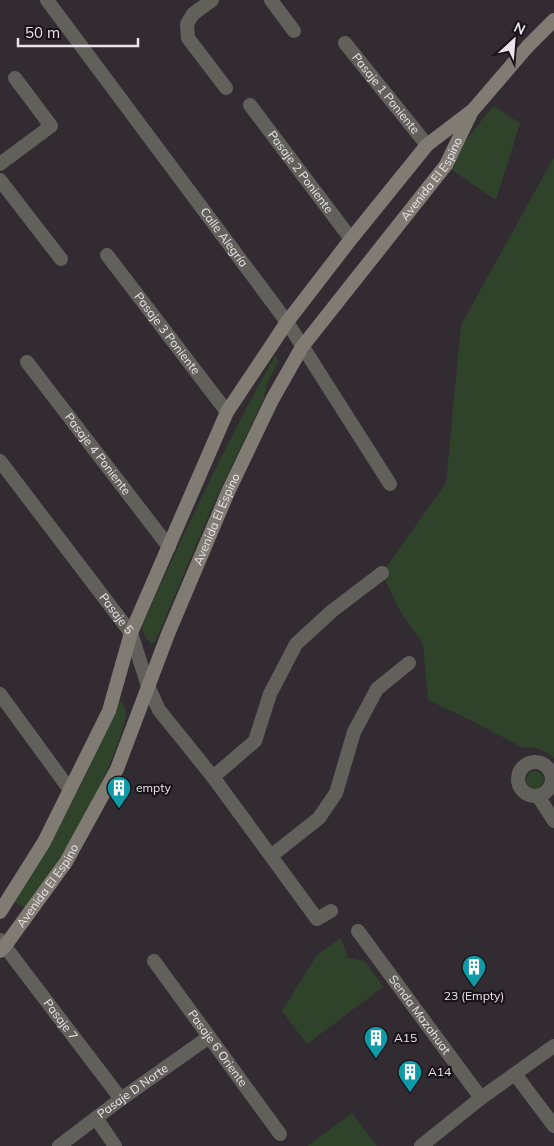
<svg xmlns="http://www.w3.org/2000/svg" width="554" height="1146" viewBox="0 0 554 1146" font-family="Mulish,sans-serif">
  <rect width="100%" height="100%" fill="#322b32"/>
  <path fill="#2f432b" d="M493 106 520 123 496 200 446 166Z
    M554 157V758L544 751 532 747 523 748 476 723 428 700 423 644 401 613 382 573 446 483 461 325Z
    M275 356 279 361 266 385 264 398 213 505 156 640 151 644 144 635 142 626C183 535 225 444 275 356Z
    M122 701C123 704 126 708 126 712 127 720 120 737 117 745 96 804 62 858 25 908L10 899C32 867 54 835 72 801 90 770 102 736 117 703Z
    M526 780a9 9 0 1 1 18 0a9 9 0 1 1-18 0Z
    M341 938 348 958 365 961 383 987 307 1044 282 1011 317 955Z
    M352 1113 377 1146H307Z"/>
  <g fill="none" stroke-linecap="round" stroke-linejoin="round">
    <g stroke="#62605b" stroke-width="14">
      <path id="s1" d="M47 0 287 322 390 484"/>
      <path d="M212 0 193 14 187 24 188 38 226 88"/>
      <path d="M271 0 294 31"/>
      <path id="s2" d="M345 43 427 145"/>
      <path id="s3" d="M250 105 351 239"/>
      <path d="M0 164 51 126 15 78"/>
      <path d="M0 180 61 259"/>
      <path id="s4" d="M107 255 227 412"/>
      <path id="s5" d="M27 362 169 547"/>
      <path id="s6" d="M0 461 131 633 148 686 159 710 213 777 255 741 270 694 296 644 332 611 382 573"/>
      <path d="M0 694 70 790"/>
      <circle cx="535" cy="779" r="17"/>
      <path d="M213 777 317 919 331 911"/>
      <path d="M538 796 554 821"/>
      <path d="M271 856 319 818 336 793 354 732 377 689 409 663"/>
      <path id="s7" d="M358 931 481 1098"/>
      <path id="s8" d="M0 940 121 1099"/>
      <path id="s9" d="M154 961 280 1134"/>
      <path d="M515 1074 554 1126"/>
      <path d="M96 1118 115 1146"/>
      <path id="s10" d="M59 1146 121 1099 209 1037"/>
      <path d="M421 1146 481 1098 554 1046"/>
    </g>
    <g stroke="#807c74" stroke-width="14">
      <path d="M0 912 44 842 109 711 131 633 227 412 287 322 351 239 427 145 473 110 528 46 554 20"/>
      <path id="s11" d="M0 951 5 946 66 862 117 769 168 634 228 492 272 400 302 347 446 165 471 113"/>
    </g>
  </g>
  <defs>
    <symbol id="building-pin" viewBox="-11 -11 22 30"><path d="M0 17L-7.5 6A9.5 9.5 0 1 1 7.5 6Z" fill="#0f9aa8" stroke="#181418"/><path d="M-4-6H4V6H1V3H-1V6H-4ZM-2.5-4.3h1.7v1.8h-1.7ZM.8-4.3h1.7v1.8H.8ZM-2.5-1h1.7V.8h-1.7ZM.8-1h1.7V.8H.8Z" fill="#fff"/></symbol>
  </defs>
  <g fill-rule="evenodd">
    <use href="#building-pin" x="105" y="774" width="28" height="38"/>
    <use href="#building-pin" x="460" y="953" width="28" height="38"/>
    <use href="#building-pin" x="362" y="1024" width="28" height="38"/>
    <use href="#building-pin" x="396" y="1058" width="28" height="38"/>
  </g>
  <g text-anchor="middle" stroke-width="4.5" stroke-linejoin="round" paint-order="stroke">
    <g font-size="12" fill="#eae5ea" stroke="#181418">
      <text dy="4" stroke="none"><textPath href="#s2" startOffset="65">Pasaje 1 Poniente</textPath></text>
      <text dy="4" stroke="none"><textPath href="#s3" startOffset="84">Pasaje 2 Poniente</textPath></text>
      <text dy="4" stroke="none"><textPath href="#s11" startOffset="891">Avenida El Espino</textPath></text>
      <text dy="4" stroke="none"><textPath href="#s1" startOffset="296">Calle Alegría</textPath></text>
      <text dy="4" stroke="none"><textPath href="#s4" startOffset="99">Pasaje 3 Poniente</textPath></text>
      <text dy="4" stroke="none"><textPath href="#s5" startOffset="116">Pasaje 4 Poniente</textPath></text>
      <text dy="4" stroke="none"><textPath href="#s11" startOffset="486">Avenida El Espino</textPath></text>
      <text dy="4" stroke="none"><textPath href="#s6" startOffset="192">Pasaje 5</textPath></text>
      <text dy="4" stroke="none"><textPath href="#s11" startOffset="81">Avenida El Espino</textPath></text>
      <text dy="4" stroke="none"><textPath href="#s7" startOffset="104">Senda Mazahuat</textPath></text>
      <text dy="4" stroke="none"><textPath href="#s8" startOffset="100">Pasaje 7</textPath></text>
      <text dy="4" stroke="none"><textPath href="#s9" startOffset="108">Pasaje 6 Oriente</textPath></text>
      <text dy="4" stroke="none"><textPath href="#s10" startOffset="92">Pasaje D Norte</textPath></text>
    </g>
    <g font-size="12" fill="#eae5ea" stroke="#181418" text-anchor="start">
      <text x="136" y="792">empty</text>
      <text x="474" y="1000" text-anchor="middle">23 (Empty)</text>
      <text x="394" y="1042">A15</text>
      <text x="428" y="1076">A14</text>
    </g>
  </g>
  <g transform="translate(514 40) rotate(26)" stroke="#181418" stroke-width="4" paint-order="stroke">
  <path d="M0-4L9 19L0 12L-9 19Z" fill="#eae5ea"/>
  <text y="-8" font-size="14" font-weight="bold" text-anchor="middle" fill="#eae5ea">N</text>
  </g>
  <path d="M18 38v8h120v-8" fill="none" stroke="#eae5ea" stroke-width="2.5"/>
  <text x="25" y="38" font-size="15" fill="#eae5ea" stroke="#181418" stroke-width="4" paint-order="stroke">50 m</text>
</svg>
